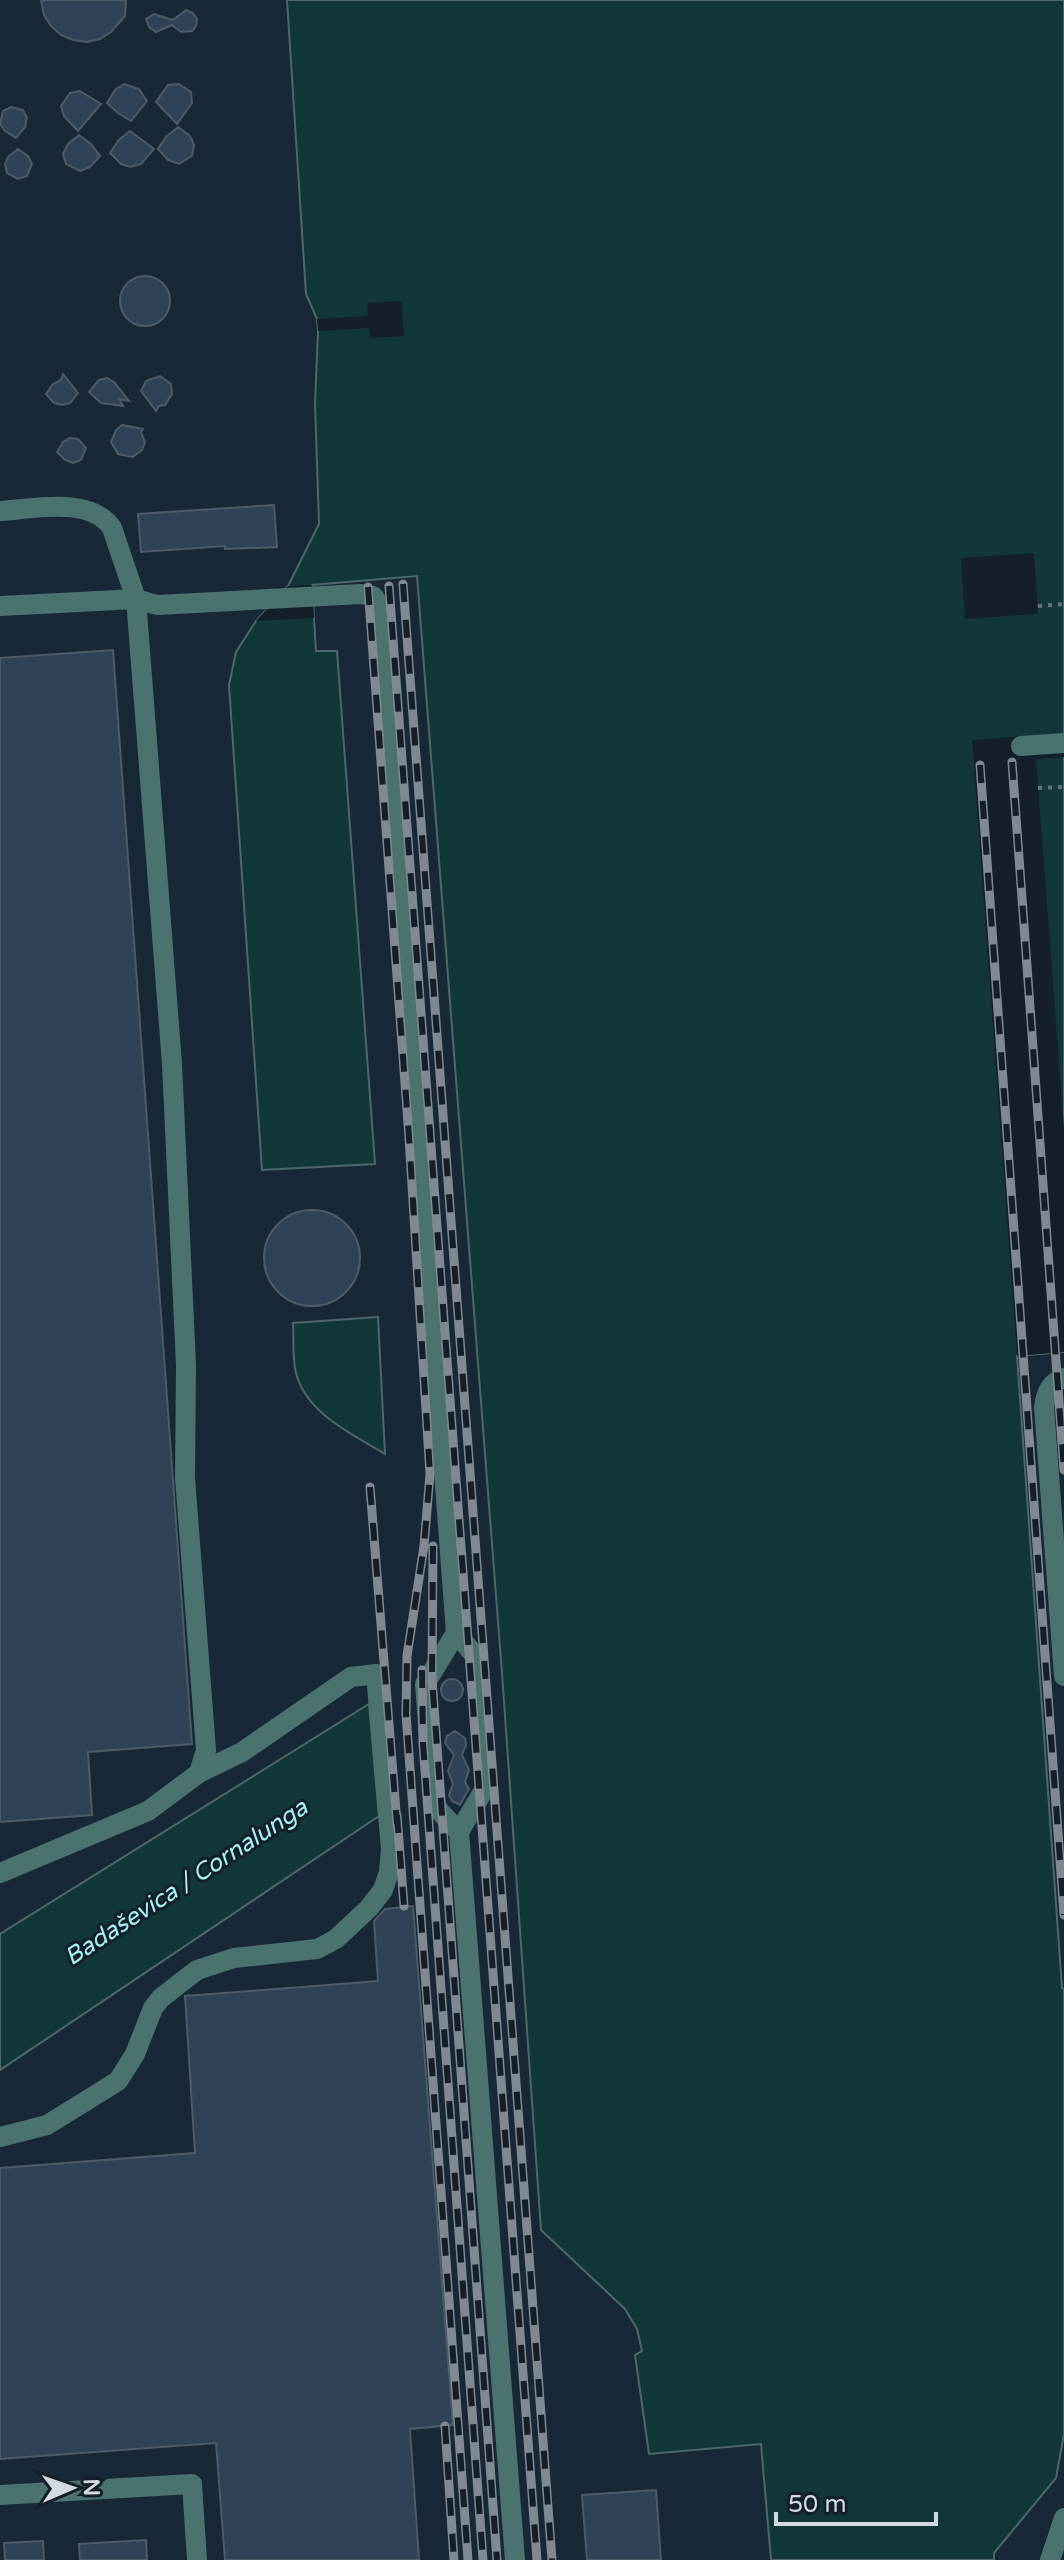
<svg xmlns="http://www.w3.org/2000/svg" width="1064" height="2560" viewBox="0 0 1064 2560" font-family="'Varela Round',sans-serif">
  <rect width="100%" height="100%" fill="#141f29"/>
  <path fill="#192836" d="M0 0H287L306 294 317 319 318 331 315 403 319 524 288 586 256 621 236 652 262 1169 375 1163 337 651H316L312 585 418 576 502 1673 541 2230 625 2309 637 2329 642 2351 761 2444 771 2560H0Z
    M1064 1352V1989H1062L1017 1356Z
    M1064 2434V2560H994V2553L1056 2478Z"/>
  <path fill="#123738" stroke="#4c686a" stroke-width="2" d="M287 0H1064V1352L1017 1356 1062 1988 1064 1989V2434L1056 2478 994 2553V2560H771L761 2444 649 2454 635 2355 642 2351 637 2329 625 2309 541 2230 502 1673 417 576 312 585 316 651H337L375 1164 262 1170 229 685 236 652 256 621 288 586 319 524 315 403 318 331 317 319 306 294Z
    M378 1317 385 1454C352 1434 306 1413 296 1373 292 1358 294 1339 293 1323Z
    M369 1704 379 1816 0 2070V1934Z"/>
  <path fill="#141f29" d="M401 301 404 336 370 338 369 328 318 331 317 319 368 316 367 303Z
    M1034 553 1038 614 965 619 961 558Z
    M312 585 314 618 256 621 288 586Z
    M1064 733V757L1036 759 1064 1129V1352L1017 1356 972 740Z"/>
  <path fill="#304356" stroke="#4e5a66" stroke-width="2" d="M41 0H126L125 16 111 32 100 39 87 42 73 40 61 35 51 26 44 15Z
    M186 10 193 13 197 19 196 26 192 31 181 32 172 25 156 32 149 27 146 19 154 14 173 20Z
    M124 84 139 89 147 101 131 121 118 113 107 103 115 90Z
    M179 84 191 92 192 103 177 124 156 102 168 85Z
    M80 91 101 104 78 131 64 116 61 106 70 93Z
    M11 107 23 110 27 118 25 127 16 138 5 131 0 124 3 111Z
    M178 127 190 136 194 145 192 156 179 164 168 160 158 149 166 137Z
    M130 131 154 149 141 164 131 167 121 164 110 153 119 140Z
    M79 135 91 144 100 156 90 167 80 171 66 164 63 154 68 144Z
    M18 149 28 156 32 164 27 176 18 179 7 173 5 164 8 157Z
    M120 301a25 25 0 1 1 50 0a25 25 0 1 1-50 0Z
    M63 374 78 393 70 403 62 405 54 403 46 394 53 384 61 380Z
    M160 376 171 384 172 394 165 405 159 406 156 411 141 391 146 381Z
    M107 378 114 382 129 401 119 399 123 406 101 403 89 392 99 380Z
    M122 425 143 429 141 432 145 442 142 450 133 457 118 454 111 442 116 430Z
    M70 438 78 439 86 448 81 460 73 463 65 460 57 452 63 442Z
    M274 505 277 547 225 549V546L141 552 138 514Z
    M113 650 192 1744 88 1752 92 1815 0 1822V658Z
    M264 1258a48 48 0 1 1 96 0a48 48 0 1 1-96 0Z
    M441 1690a11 11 0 1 1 22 0a11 11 0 1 1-22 0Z
    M455 1731 465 1738 466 1745 462 1755 469 1770 465 1782 469 1789 460 1805 452 1801 449 1795 453 1784 448 1771 454 1755 445 1743 447 1736Z
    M413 1906 453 2425 410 2429 419 2560H225L216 2443 0 2459V2168L195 2153 185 1996 378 1981 374 1921 385 1909Z
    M656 2490 661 2560H587L582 2495Z
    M146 2540 147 2560H80L79 2544Z
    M43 2541 44 2560H5L4 2543Z"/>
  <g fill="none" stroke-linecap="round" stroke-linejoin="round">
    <path stroke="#69727b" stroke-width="4" stroke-dasharray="4 6" stroke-linecap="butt" d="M1038 606 1064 604
      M1038 788 1064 787"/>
    <path stroke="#4a736f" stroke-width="20" d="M0 511C34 509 90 496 112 528L136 599 157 605 361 594 373 596 379 604 456 1633 477 1658 487 1785 459 1832 515 2560
      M0 606 136 599 172 1064 186 1365 185 1478 206 1750 199 1773
      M1021 746 1064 743
      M1064 1378C1050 1383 1046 1392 1044 1407L1064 1676
      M456 1633 425 1684 434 1805 459 1832
      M0 1873 148 1811 199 1773 242 1752 351 1677 376 1674 391 1849 389 1872 383 1890 369 1908 336 1939 317 1949 234 1958 197 1970 161 1998 153 2008 135 2054 118 2081 47 2125 0 2137
      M0 2495 192 2484 197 2560
      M1050 2560 1064 2518"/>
    <defs>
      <path id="rail" d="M403 584 552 2560
        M389 586 537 2560
        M368 587 409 1137 430 1474 424 1546 407 1656 406 1714 468 2560
        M1012 762 1064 1470
        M980 765 1064 1915
        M370 1487 397 1824
        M433 1546 432 1679 497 2560
        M422 1670 423 1743 483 2560
        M397 1815 404 1906
        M445 2426 454 2560"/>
    </defs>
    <use href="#rail" stroke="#808991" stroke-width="9"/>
    <use href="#rail" stroke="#141f29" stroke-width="6" stroke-dasharray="18" stroke-linecap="butt"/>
  </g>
  <g text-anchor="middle" stroke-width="6" stroke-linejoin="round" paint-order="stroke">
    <g font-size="24" font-style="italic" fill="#a8f1f2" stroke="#141f29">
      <text transform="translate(186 1882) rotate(-33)" y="8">Badaševica / Cornalunga</text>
    </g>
  </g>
  <g transform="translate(72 2488) rotate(88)" stroke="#141f29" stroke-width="6" paint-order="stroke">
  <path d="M0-6L14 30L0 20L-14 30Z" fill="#d2d9e0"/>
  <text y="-12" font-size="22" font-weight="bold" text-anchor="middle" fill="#d2d9e0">N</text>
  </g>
  <path d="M776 2512v12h160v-12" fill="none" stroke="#d2d9e0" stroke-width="4"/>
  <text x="788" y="2512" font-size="24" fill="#d2d9e0" stroke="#141f29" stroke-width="6" paint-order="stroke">50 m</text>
</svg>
